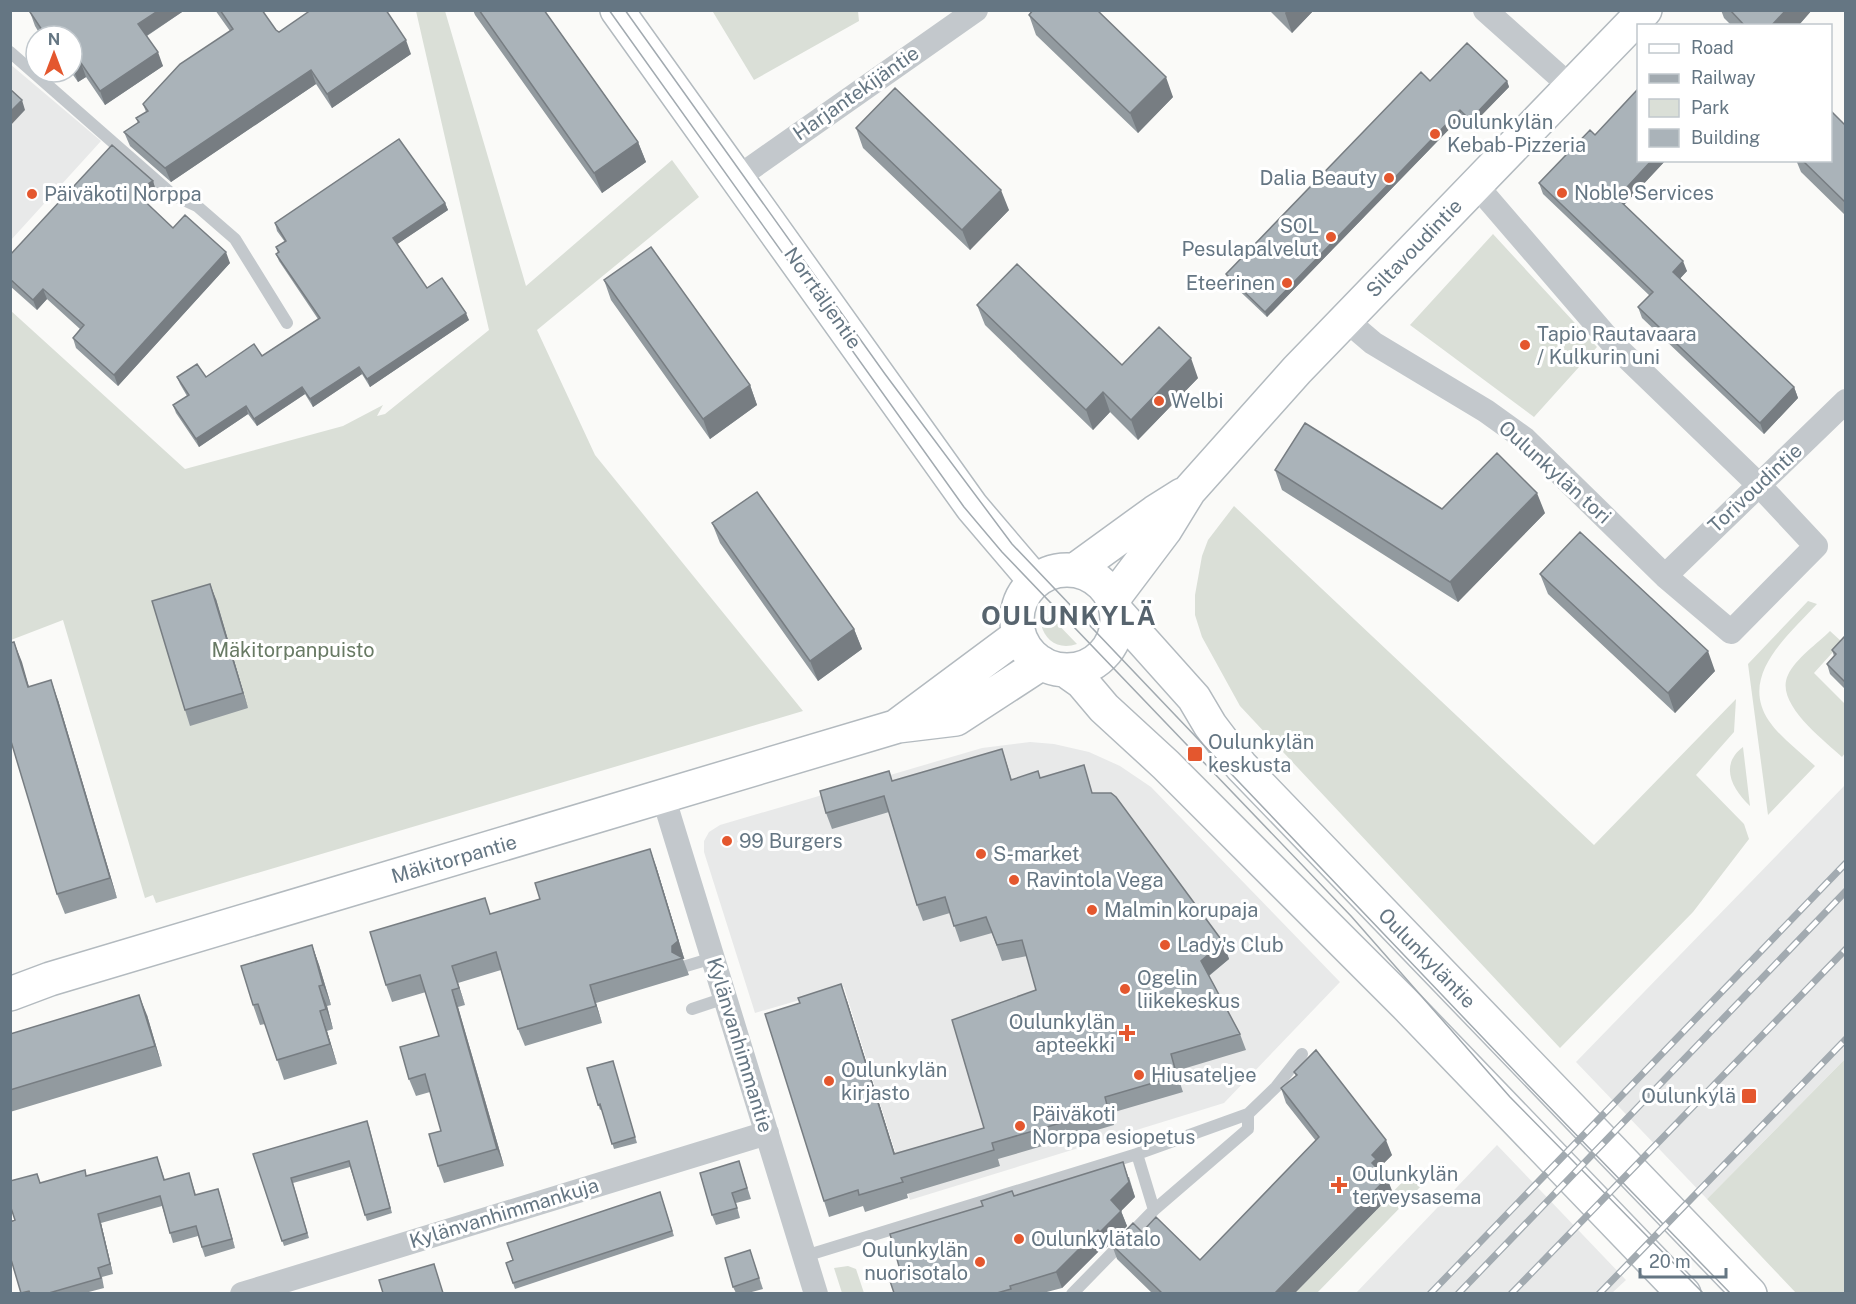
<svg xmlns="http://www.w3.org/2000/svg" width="1856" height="1304" viewBox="0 0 1856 1304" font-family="'Public Sans',sans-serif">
  <rect width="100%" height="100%" fill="#fafaf8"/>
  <path fill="#e8e9e9" d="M10 64 101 141 11 240H10Z
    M1030 742 1054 744 1089 752 1120 766 1151 787 1340 982 1224 1103 910 1200 844 987 755 1013 704 852V841L709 832 720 825 982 748Z
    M1845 785V1059L1707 1199 1576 1062Z
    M1497 1145 1626 1280 1612 1293H1356Z"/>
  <path fill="#dadfd7" d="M716 10 858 11 859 21 754 80 713 12Z
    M416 11H445L526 286 672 160 699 197 537 330 595 455 803 711 156 903 153 895 145 898 63 620 11 640 10 310 185 469 343 426 383 405 377 416 385 414 489 330Z
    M1493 234 1597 347 1534 417 1410 325Z
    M1234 506 1594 845 1736 699 1734 732 1696 775 1744 824 1749 839 1693 912 1560 1048 1240 706 1202 637 1195 615V595L1202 556 1208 540Z
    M1808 601 1817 604C1789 635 1738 675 1769 721 1780 737 1800 752 1815 766L1768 815 1748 664Z
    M1050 616 1077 644C1060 650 1045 642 1041 624Z
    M1830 631 1842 642 1814 673 1845 704V753L1842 757C1824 740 1774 703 1788 675 1796 658 1817 644 1830 631Z
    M1743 747 1750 806C1732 789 1719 765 1743 747Z
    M1845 1059V1293H1796L1707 1199Z
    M1415 1169 1422 1174 1424 1183 1317 1293 1294 1294Z
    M848 1266 856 1269 864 1293H842L834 1268Z"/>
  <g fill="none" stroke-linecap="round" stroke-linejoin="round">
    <defs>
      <path id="secondary" d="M617 10 972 507 1035 581
        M1075 570 1155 512 1182 495
        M1017 620a50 50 0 1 1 100 0a50 50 0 1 1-100 0Z
        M1113 599 1165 530 1189 491 1297 370 1645 10
        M1117 612 1194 698 1210 725 1241 766 1750 1294
        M1065 670 1082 682 1104 708 1166 765 1408 1007 1684 1294
        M898 725 1019 635
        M10 994 50 979 898 726 956 719 1042 663"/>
    </defs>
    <use href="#secondary" stroke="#b3babf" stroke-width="36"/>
    <path stroke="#c3c8cc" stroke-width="12" d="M10 52 173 195 197 206 235 239 287 323
      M686 966 713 958
      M692 1009 725 998
      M1137 1154 1248 1114 1276 1087 1302 1054
      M1154 1210 1248 1129V1114
      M805 1256 1137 1154 1154 1210 1072 1294"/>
    <path stroke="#c3c8cc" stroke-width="24" d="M1485 10 1570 86
      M737 178 976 10
      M1346 320 1373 343 1486 411 1525 439 1665 576 1731 632 1816 546 1759 485 1613 344 1476 185
      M1665 576 1846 401
      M663 796 816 1294
      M242 1294 767 1133"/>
    <use href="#secondary" stroke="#fff" stroke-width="33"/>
    <path stroke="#a2aab0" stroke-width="1.5" d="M609 10 964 507 1002 552 1351 916 1510 1097 1704 1294
      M625 10 885 374 1012 544 1525 1082 1731 1294"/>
    <defs>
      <path id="rail" d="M1430 1294 1846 863
        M1458 1294 1846 891
        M1511 1294 1846 949
        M1599 1294 1846 1039"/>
    </defs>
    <use href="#rail" stroke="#a2aab0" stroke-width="7"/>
    <use href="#rail" stroke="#fff" stroke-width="4.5" stroke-dasharray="14" stroke-linecap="butt"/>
  </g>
  <path fill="#929a9f" d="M32 10H185L147 36 163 66 105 105 86 77 78 82 71 72H72V36H41L35 26 30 12Z
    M215 10H262L276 30 279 32 411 54 332 108 316 84 171 182 130 146 124 132 138 123 136 118 146 112 143 104 230 31Z
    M473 10H544L638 142 646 162 602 193 475 15Z
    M1269 10H1314L1292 33Z
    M1721 10H1812L1798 26H1732L1724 18Z
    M1029 15 1173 97 1138 133 1036 35Z
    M1430 81H1507L1509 87 1472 125 1462 116 1267 317 1228 280 1226 274Z
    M1845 125V215L1801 172 1796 160H1830Z
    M856 128 1009 210 970 250 863 148Z
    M1595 135 1638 160H1666L1624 205 1687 271 1680 278 1794 387 1798 398 1764 434 1642 318 1638 307 1650 296 1543 194 1539 183Z
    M153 181 156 191 143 200 173 228 230 263 118 386 76 348 73 338 80 329 47 299 37 310 10 286V255Z
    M445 203 448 210 397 244 427 288 469 320 370 387 362 374 313 407 305 394 257 426 248 414 199 447 176 413 173 405 187 396 180 384 177 377H206L262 356 318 319 279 261 276 254 278 253 276 247 285 242 277 231 275 223Z
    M604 280 750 385 757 405 710 439 611 300Z
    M977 305 1122 365 1198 378 1138 440 1110 412 1093 430 985 325Z
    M1275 470 1442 509 1545 513 1458 602 1282 490Z
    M712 523 854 629 862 649 818 681 720 543Z
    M1540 574 1715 671 1675 713 1548 594Z
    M216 599 248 708 190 726 185 710Z
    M1845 636V689L1830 674 1827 664 1834 656 1832 650Z
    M14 642 29 687 58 700 117 898 65 914 57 894Z
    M1002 749 1012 780 1040 778 1093 793 1223 942 1229 959 1209 976 1240 1034 1246 1050 1176 1071 1183 1092 1111 1113 1114 1125 998 1159 1000 1166 907 1194 908 1198 865 1212 863 1206 829 1217 824 1201 847 1001 895 1154 984 1128 1036 990 1027 956 1002 961 992 933 960 942 950 913 923 921 917 905 889 812 832 829 826 813 893 781Z
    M656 866 684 958 683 959 689 975 596 1003 602 1023 525 1046 518 1029 501 970 458 983 465 1005 458 1007 504 1166 444 1183 438 1166 441 1131 430 1092 416 1096 409 1079 439 1036 426 992 392 1002 386 985 491 914Z
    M312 945 319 965 331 1005 327 1006 333 1029 327 1031 337 1064 284 1080 265 1024 260 1025 253 1005Z
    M147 1015 162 1066 10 1112V1034Z
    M614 1066 637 1143 614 1149 602 1109 600 1110 587 1068Z
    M1294 1072 1392 1155 1379 1168 1393 1193 1295 1293H1152L1117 1259 1112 1245 1142 1232 1200 1260 1316 1141 1286 1103 1281 1088 1296 1076Z
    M369 1126 392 1213 367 1221 350 1167 293 1183 309 1238 284 1246 253 1154Z
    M157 1157 165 1180 189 1173 196 1195 218 1189 235 1248 205 1257 198 1236 173 1243 162 1206 101 1223 113 1274 102 1277 104 1288 85 1293H21L12 1262 10 1263V1222L15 1220 37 1174 40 1183 87 1176Z
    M739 1161 751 1199 736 1203 740 1218 716 1225 712 1215Z
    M1129 1177 1135 1197 1121 1211 1127 1226 1106 1248 1104 1246 1062 1288 1043 1293H894L902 1277 1014 1196Z
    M660 1192 674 1236 515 1289 506 1263Z
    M750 1250 763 1289 748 1293H736L733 1287Z"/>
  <path fill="#777d82" d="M159 10H185L143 38 138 24Z
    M1287 10H1314L1292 33 1285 13Z
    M1786 10H1812L1798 26H1771Z
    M406 40 411 54 332 108 327 94Z
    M158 52 163 66 105 105 100 91Z
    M81 63 86 77 78 82 73 68Z
    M311 70 316 84 171 182 165 168Z
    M1166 77 1173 97 1138 133 1130 113Z
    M1507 81 1509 87 1472 125 1470 120Z
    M22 100 25 110 10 126V112Z
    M1460 110 1462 116 1267 317 1265 312Z
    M638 142 646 162 602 193 594 173Z
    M1652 160H1666L1621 208 1617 198Z
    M153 181 156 191 139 203 135 192Z
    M1001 190 1009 210 970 250 962 230Z
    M445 203 448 210 396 245 393 238Z
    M226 252 230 263 118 386 114 375Z
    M1683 261 1687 271 1677 282 1673 272Z
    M43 289 47 299 37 310 33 300Z
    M466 313 469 320 370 387 367 379Z
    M1191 358 1198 378 1138 440 1131 420Z
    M359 367 362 374 313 407 310 399Z
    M750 385 757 405 710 439 703 419Z
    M302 387 305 394 257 426 254 419Z
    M1794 387 1798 398 1764 434 1760 423Z
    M1103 392 1110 412 1093 430 1086 410Z
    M246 406 248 414 199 447 196 439Z
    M1537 493 1545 513 1458 602 1450 582Z
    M210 584 216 599 248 708 243 693Z
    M854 629 862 649 818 681 810 661Z
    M14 642 22 662 35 708 28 687Z
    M1708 651 1715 671 1675 713 1668 693Z
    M51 680 58 700 117 898 110 878Z
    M650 849 656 866 684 958 683 959V958L672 952Z
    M1223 942 1229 959 1207 977 1201 961Z
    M312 945 319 965 331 1005 323 985Z
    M452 966 458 983 465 1005 459 988Z
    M841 984 847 1001 900 1170 894 1154Z
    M590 985 596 1003 602 1023 596 1006Z
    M319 986 327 1006 333 1029 326 1009Z
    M452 990 458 1007 504 1166 497 1149Z
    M139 995 147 1015 162 1066 155 1046Z
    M320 1011 327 1031 337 1064 330 1044Z
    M1386 1140 1392 1155 1379 1168 1381 1173 1372 1163V1155Z
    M1123 1162 1135 1197 1121 1211 1127 1226 1106 1248 1100 1232Z
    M1387 1178 1393 1193 1295 1293H1275Z
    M218 1189 221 1198 235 1248 232 1239Z
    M98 1214 101 1223 113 1274 110 1264Z
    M1098 1230 1104 1246 1062 1288 1056 1272Z"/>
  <path fill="#aab3b9" stroke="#777d82" stroke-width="1.5" d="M32 10H159L138 24 158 52 100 91 81 63 73 68 72 67V36H46L30 12Z
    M220 10H262L276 30 279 32 311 10H386L406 40 327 94 311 70 165 168 124 132 139 122 136 118 148 111 143 104 180 64 233 29Z
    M479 10H544L638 142 594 173Z
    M1033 10H1097L1166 77 1130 113 1029 15Z
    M1730 10H1786L1771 26H1745Z
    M1467 43 1507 81 1470 120 1460 110 1265 312 1226 274 1421 72 1430 81Z
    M895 88 1001 190 962 230 856 128Z
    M10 89 22 100 10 112Z
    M1638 89V160H1652L1617 198 1683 261 1673 272 1794 387 1760 423 1638 307 1653 292 1539 183 1590 130 1595 135Z
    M1832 112 1845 125V202L1802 160H1830V114Z
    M399 139 445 203 393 238 427 288 442 278 466 313 367 379 359 367 310 399 302 387 254 419 246 406 196 439 173 405 189 395 177 377 197 364 206 377 254 344 262 356 320 318 276 254 279 252 276 247 286 241 275 223Z
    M112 145 153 181 135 192 173 228 185 215 226 252 114 375 73 338 84 325 43 289 33 300 10 279V255Z
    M651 247 750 385 703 419 604 280Z
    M1017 264 1122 365 1159 327 1191 358 1131 420 1103 392 1086 410 977 305Z
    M1305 423 1442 509 1497 453 1537 493 1450 582 1275 470Z
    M757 492 854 629 810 661 712 523Z
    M1580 532 1708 651 1668 693 1540 574Z
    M210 584 243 693 185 710 152 601Z
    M1845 636V680L1844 681 1827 664 1836 654 1832 650Z
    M14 642 28 687 51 680 110 878 57 894 10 738V643Z
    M1002 749 1011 780 1038 771 1040 778 1084 765 1092 793H1111L1116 797 1223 942 1201 961 1240 1034 1171 1054 1177 1076 1105 1097 1108 1109 992 1143 994 1150 901 1178 903 1182 859 1195 858 1190 824 1201 765 1014 800 1003 798 998 841 984 894 1154 984 1128 952 1020 1036 990 1022 940 997 945 986 917 954 926 945 897 917 905 884 796 826 813 820 791 889 771 892 781Z
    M650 849 678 941 672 946V952L683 958 590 985 596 1006 518 1029 496 952 452 966 459 988 452 990 497 1149 438 1166 429 1134 441 1131 425 1074 409 1079 400 1047 439 1036 420 975 386 985 370 932 485 898 490 914 540 899 535 883Z
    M312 945 323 985 319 986 326 1009 320 1011 330 1044 277 1060 258 1004 253 1005 241 966Z
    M139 995 155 1046 10 1090V1034Z
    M1316 1050 1386 1140 1372 1155 1376 1159 1372 1163 1387 1178 1275 1293H1162L1112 1245 1133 1223 1142 1232 1156 1217 1200 1260 1319 1137 1281 1088 1297 1075 1294 1072Z
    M613 1061 635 1137 612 1144 600 1104 598 1105 587 1068Z
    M367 1121 390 1208 365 1215 349 1161 291 1178 307 1233 282 1241 253 1154Z
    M157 1157 164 1180 189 1173 195 1195 218 1189 232 1239 202 1247 196 1226 170 1233 160 1196 98 1214 110 1264 98 1268 101 1278 49 1293H30L29 1291 21 1293 10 1256V1222L15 1220 10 1205V1181L37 1174 40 1183 85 1170 86 1176Z
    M739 1161 747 1188 732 1193 737 1208 712 1215 700 1173Z
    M1123 1162 1129 1182 1111 1200 1121 1211 1100 1232 1098 1230 1056 1272 1010 1286 1011 1289 997 1293H894L890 1281 902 1277 890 1234 983 1206 981 1201 1012 1191 1014 1196Z
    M660 1192 672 1231 513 1283 506 1263 513 1260 507 1243Z
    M750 1250 759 1278 733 1287 725 1258Z
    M434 1264 443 1293H383L379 1280Z"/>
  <g fill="#e4572e" stroke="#fff" stroke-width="2">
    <circle cx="1435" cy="134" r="6"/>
    <circle cx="1389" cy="178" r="6"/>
    <circle cx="1562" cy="193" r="6"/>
    <circle cx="32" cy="194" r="6"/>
    <circle cx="1331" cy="237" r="6"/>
    <circle cx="1287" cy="283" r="6"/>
    <circle cx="1525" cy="345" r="6"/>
    <circle cx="1159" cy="401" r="6"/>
    <rect x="1187" y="746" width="16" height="16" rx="3"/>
    <circle cx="727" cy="841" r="6"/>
    <circle cx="981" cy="854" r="6"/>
    <circle cx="1014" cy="880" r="6"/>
    <circle cx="1092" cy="910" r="6"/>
    <circle cx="1165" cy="945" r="6"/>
    <circle cx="1125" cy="989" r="6"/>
    <path d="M1124 1024h6v6h6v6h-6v6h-6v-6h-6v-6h6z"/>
    <circle cx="1139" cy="1075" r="6"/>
    <circle cx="829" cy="1081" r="6"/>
    <rect x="1741" y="1088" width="16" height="16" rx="3"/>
    <circle cx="1020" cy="1126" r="6"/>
    <path d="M1336 1176h6v6h6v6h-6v6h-6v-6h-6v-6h6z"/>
    <circle cx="1019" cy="1239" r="6"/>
    <circle cx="980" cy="1262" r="6"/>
  </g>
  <g text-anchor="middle" stroke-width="6" stroke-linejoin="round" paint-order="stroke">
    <g font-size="20" fill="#657683" stroke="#fff">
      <text transform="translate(856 93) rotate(-35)" y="7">Harjantekijäntie</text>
      <text transform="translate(1414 248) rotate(-46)" y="7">Siltavoudintie</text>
      <text transform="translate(823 298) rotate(55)" y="7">Norrtäljentie</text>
      <text transform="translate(1555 472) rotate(42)" y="7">Oulunkylän tori</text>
      <text transform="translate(1755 488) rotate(-43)" y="7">Torivoudintie</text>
      <text transform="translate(454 859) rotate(-16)" y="7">Mäkitorpantie</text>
      <text transform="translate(1427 958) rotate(46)" y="7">Oulunkyläntie</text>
      <text transform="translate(740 1045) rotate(73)" y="7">Kylänvanhimmantie</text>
      <text transform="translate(504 1213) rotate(-17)" y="7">Kylänvanhimmankuja</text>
    </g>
    <g font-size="20" fill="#657683" stroke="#fff" text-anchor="start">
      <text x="1447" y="129">Oulunkylän<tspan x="1447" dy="23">Kebab-Pizzeria</tspan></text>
      <text x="1377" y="185" text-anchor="end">Dalia Beauty</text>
      <text x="1574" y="200">Noble Services</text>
      <text x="44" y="201">Päiväkoti Norppa</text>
      <text x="1319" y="233" text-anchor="end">SOL<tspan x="1319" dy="23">Pesulapalvelut</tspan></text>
      <text x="1275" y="290" text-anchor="end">Eteerinen</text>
      <text x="1537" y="341">Tapio Rautavaara<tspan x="1537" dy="23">/ Kulkurin uni</tspan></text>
      <text x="1171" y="408">Welbi</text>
      <text x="1208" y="749">Oulunkylän<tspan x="1208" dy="23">keskusta</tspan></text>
      <text x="739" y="848">99 Burgers</text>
      <text x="993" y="861">S-market</text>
      <text x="1026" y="887">Ravintola Vega</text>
      <text x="1104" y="917">Malmin korupaja</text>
      <text x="1177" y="952">Lady's Club</text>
      <text x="1137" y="985">Ogelin<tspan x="1137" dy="23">liikekeskus</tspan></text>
      <text x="1115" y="1029" text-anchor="end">Oulunkylän<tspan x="1115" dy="23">apteekki</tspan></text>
      <text x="841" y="1077">Oulunkylän<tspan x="841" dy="23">kirjasto</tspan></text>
      <text x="1151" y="1082">Hiusateljee</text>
      <text x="1736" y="1103" text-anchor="end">Oulunkylä</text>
      <text x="1032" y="1121">Päiväkoti<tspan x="1032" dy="23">Norppa esiopetus</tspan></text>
      <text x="1352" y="1181">Oulunkylän<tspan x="1352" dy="23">terveysasema</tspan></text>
      <text x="1031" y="1246">Oulunkylätalo</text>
      <text x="968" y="1257" text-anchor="end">Oulunkylän<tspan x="968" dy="23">nuorisotalo</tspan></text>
    </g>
    <g font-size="20" fill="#687a64" stroke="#fff">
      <text x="293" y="657">Mäkitorpanpuisto</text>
    </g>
    <g font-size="26" font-weight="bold" letter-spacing="1.5" fill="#57646e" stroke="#fff">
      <text x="1069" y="625">OULUNKYLÄ</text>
    </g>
  </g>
  <rect width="1856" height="1304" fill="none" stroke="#657683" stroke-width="24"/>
  <rect x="1637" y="24" width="195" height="138" fill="#ffffff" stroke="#c1c8cd" stroke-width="1.5"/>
  <rect x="1649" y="44" width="30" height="9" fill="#ffffff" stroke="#c1c8cd" stroke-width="1.5"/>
  <text x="1691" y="54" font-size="18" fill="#657683">Road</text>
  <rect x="1649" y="74" width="30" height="9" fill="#a2aab0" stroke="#c1c8cd" stroke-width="1.5"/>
  <text x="1691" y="84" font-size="18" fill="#657683">Railway</text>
  <rect x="1649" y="99" width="30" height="18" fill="#dadfd7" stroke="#c1c8cd" stroke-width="1.5"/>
  <text x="1691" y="114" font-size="18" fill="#657683">Park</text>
  <rect x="1649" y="129" width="30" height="18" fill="#aab3b9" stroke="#c1c8cd" stroke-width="1.5"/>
  <text x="1691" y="144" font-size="18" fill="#657683">Building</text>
  <g transform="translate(54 54)"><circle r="28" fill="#ffffff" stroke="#c1c8cd" stroke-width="1.5"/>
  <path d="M0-4.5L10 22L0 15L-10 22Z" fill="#e4572e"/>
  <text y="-9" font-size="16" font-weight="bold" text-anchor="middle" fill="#657683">N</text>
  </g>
  <path d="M1640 1268v9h86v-9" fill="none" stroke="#657683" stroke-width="3"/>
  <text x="1649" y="1268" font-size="18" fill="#657683" stroke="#ffffff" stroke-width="4.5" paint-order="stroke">20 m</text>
</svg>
